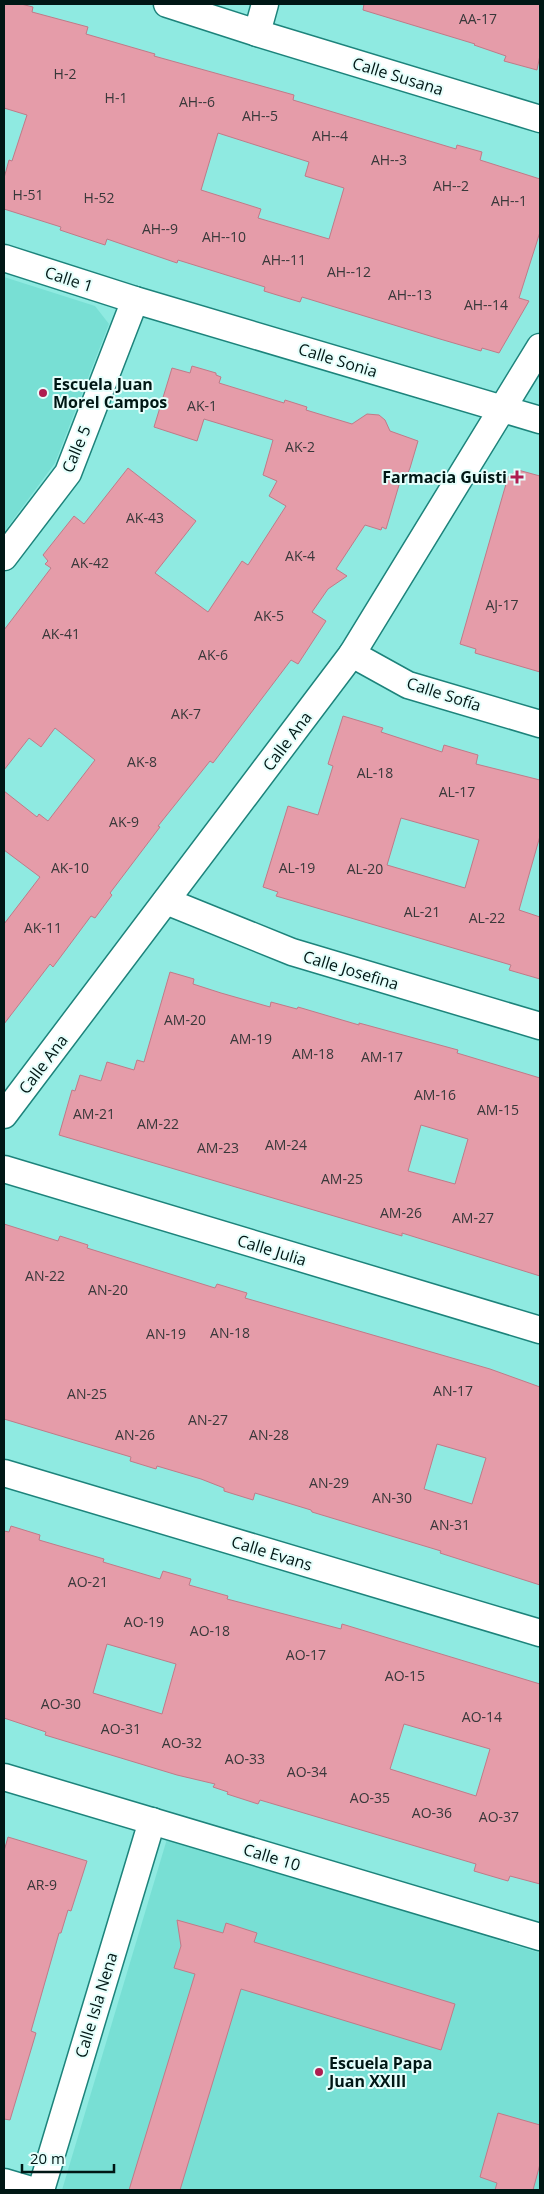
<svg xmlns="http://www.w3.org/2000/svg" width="544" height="2194" font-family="'Open Sans',sans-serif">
<rect width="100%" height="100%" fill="#8feae1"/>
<g fill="#78dfd4">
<path d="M 4,277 L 95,306 L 109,324 L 55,463 L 4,532 Z"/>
<path d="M 167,1839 L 540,1953 L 540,2190 L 62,2190 Z"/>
</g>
<g fill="#e59ca9" stroke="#c07a88" fill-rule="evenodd">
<path d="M 4,4 L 21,4 L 33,7 L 32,12 L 88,27 L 86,34 L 155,54 L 154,56 L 294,95 L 293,100 L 456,149 L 457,145 L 482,152 L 480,160 L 540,179 L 540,232 L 519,298 L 529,301 L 499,353 L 482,348 L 481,351 L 440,339 L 302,297 L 300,302 L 264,291 L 265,287 L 178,260 L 177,263 L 107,239 L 105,245 L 60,230 L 61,227 L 4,209 L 4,178 L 9,160 L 12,161 L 27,115 L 4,108 ZM 218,133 L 309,162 L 305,176 L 344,188 L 329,239 L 258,218 L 261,209 L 201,190 Z"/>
<path d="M 364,4 L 540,4 L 540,55 L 537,70 L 504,61 L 506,56 L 474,45 L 475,44 L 363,10 Z"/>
<path d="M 192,366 L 216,373 L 216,375 L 221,377 L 219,383 L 284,403 L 285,400 L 307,407 L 306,410 L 352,424 L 367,414 L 379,415 L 385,420 L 390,431 L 418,441 L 410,468 L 405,480 L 399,485 L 386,529 L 382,527 L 381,530 L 365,525 L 336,569 L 347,576 L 328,589 L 312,612 L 326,621 L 298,664 L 291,660 L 213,763 L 210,761 L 158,826 L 160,827 L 110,893 L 112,895 L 95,918 L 91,916 L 53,967 L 50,964 L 4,1024 L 4,924 L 40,877 L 4,850 L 4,791 L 37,817 L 39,814 L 48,821 L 95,760 L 55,728 L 41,747 L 29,738 L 4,770 L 4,630 L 51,568 L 45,564 L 48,561 L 43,555 L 74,516 L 84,524 L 128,468 L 196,521 L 155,573 L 208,612 L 242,561 L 248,565 L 286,506 L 269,496 L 277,481 L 263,475 L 273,440 L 204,419 L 197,441 L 154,427 L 172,368 L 190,373 Z"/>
<path d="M 518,470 L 540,476 L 540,672 L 475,653 L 476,649 L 460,644 L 508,477 Z"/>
<path d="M 343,716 L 383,728 L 381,732 L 442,752 L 444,745 L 478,755 L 476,764 L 540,780 L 540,836 L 519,910 L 540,917 L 540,979 L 509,970 L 511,965 L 276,896 L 278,892 L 263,887 L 288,806 L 318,815 L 333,766 L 328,764 ZM 401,818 L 479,840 L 465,888 L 387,865 Z"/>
<path d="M 170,972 L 194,979 L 193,984 L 221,993 L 270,1007 L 271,1002 L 297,1009 L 298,1007 L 359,1025 L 359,1023 L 458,1050 L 457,1053 L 540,1078 L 540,1276 L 402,1233 L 402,1236 L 59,1135 L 72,1090 L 75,1091 L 80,1075 L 101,1081 L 107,1062 L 134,1070 L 137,1060 L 144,1062 ZM 421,1125 L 468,1139 L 455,1184 L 408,1171 Z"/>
<path d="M 4,1224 L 58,1241 L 60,1236 L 88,1245 L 87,1248 L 215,1288 L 217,1284 L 247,1293 L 245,1298 L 490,1369 L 540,1387 L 540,1585 L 440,1553 L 441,1551 L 312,1512 L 311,1510 L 255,1493 L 253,1500 L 224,1491 L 224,1488 L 201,1479 L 157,1466 L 156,1469 L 130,1461 L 131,1457 L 4,1419 ZM 437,1444 L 486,1458 L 472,1504 L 424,1489 Z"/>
<path d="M 11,1526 L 40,1535 L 39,1540 L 104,1559 L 103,1562 L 160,1579 L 163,1571 L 191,1579 L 189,1585 L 228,1596 L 227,1599 L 341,1629 L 342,1624 L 540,1684 L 540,1884 L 510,1876 L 508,1881 L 474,1871 L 476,1864 L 260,1800 L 258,1804 L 227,1794 L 228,1792 L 213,1787 L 215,1784 L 177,1775 L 45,1735 L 46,1732 L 4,1718 L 4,1531 L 9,1532 ZM 107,1644 L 176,1664 L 162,1714 L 93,1693 ZM 404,1724 L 490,1749 L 476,1796 L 390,1769 Z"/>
<path d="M 8,1837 L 87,1861 L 71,1911 L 68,1910 L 61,1933 L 59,1933 L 31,2031 L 36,2033 L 10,2120 L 4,2119 L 4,1851 Z"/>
<path d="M 177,1920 L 223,1933 L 226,1923 L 257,1933 L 254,1942 L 455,2004 L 441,2050 L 241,1989 L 180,2190 L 129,2190 L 195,1974 L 174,1968 L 181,1946 Z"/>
<path d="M 498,2113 L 540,2125 L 540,2164 L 533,2190 L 495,2190 L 497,2183 L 480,2177 Z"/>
</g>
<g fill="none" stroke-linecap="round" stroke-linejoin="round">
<g stroke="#1d837b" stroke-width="29">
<g id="street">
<path d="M 167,4 L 257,33 L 540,119"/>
<path d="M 257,33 L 265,4"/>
<path d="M 4,258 L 135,300 L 540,420"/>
<path d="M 4,557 L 68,473 L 135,300"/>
<path d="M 352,654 L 408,685 L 540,724"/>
<path d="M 166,901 L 292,952 L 540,1026"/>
<path d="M 4,1115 L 352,654 L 540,347"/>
<path d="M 4,1169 L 540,1330"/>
<path d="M 4,1473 L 540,1633"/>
<path d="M 4,1777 L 540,1937"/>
<path d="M 4,2182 L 31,2190"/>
<path d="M 41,2190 L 152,1821"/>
</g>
</g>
<use href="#street" stroke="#fff" stroke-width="26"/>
</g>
<g fill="#af1d50" stroke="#e5fefb" stroke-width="2">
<circle cx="43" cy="393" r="5"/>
<path d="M514.5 469.5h5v5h5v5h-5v5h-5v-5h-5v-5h5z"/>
<circle cx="319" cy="2072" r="5"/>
</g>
<g text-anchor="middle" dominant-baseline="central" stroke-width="4" stroke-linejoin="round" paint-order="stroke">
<g font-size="14" fill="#39383a">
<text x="478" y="18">AA-17</text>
<text x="65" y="73">H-2</text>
<text x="116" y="97">H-1</text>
<text x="197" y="101">AH--6</text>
<text x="260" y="115">AH--5</text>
<text x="330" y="135">AH--4</text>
<text x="389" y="159">AH--3</text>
<text x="451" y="185">AH--2</text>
<text x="28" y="194">H-51</text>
<text x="99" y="197">H-52</text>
<text x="509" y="200">AH--1</text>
<text x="160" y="228">AH--9</text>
<text x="224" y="236">AH--10</text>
<text x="284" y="259">AH--11</text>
<text x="349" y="271">AH--12</text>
<text x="410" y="294">AH--13</text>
<text x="486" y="304">AH--14</text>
<text x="202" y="405">AK-1</text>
<text x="300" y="446">AK-2</text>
<text x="145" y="517">AK-43</text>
<text x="300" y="555">AK-4</text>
<text x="90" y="562">AK-42</text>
<text x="502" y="604">AJ-17</text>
<text x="269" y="615">AK-5</text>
<text x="61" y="633">AK-41</text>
<text x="213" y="654">AK-6</text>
<text x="186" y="713">AK-7</text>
<text x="142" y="761">AK-8</text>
<text x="375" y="772">AL-18</text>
<text x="457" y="791">AL-17</text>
<text x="124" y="821">AK-9</text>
<text x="70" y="867">AK-10</text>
<text x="297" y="867">AL-19</text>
<text x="365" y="868">AL-20</text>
<text x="422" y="911">AL-21</text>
<text x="487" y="917">AL-22</text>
<text x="43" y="927">AK-11</text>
<text x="185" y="1019">AM-20</text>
<text x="251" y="1038">AM-19</text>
<text x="313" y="1053">AM-18</text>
<text x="382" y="1056">AM-17</text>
<text x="435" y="1094">AM-16</text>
<text x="498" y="1109">AM-15</text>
<text x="94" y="1113">AM-21</text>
<text x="158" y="1123">AM-22</text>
<text x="286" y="1144">AM-24</text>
<text x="218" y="1147">AM-23</text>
<text x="342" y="1178">AM-25</text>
<text x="401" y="1212">AM-26</text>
<text x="473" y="1217">AM-27</text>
<text x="45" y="1275">AN-22</text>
<text x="108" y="1289">AN-20</text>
<text x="230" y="1332">AN-18</text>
<text x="166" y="1333">AN-19</text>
<text x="453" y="1390">AN-17</text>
<text x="87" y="1393">AN-25</text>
<text x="208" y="1419">AN-27</text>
<text x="135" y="1434">AN-26</text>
<text x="269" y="1434">AN-28</text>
<text x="329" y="1482">AN-29</text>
<text x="392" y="1497">AN-30</text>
<text x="450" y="1524">AN-31</text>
<text x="88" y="1581">AO-21</text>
<text x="144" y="1621">AO-19</text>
<text x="210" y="1630">AO-18</text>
<text x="306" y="1654">AO-17</text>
<text x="405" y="1675">AO-15</text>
<text x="61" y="1703">AO-30</text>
<text x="482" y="1716">AO-14</text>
<text x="121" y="1728">AO-31</text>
<text x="182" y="1742">AO-32</text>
<text x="245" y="1758">AO-33</text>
<text x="307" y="1771">AO-34</text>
<text x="370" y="1797">AO-35</text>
<text x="432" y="1812">AO-36</text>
<text x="499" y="1816">AO-37</text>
<text x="42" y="1884">AR-9</text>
</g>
<g font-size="16" fill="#001715" stroke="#e5fefb">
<text transform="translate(398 76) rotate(17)">Calle Susana</text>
<text transform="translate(69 279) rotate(18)">Calle 1</text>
<text transform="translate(338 360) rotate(17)">Calle Sonia</text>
<text transform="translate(76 449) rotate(-67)">Calle 5</text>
<text transform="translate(444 694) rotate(18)">Calle Sofía</text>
<text transform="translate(287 741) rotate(-53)">Calle Ana</text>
<text transform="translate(351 970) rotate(17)">Calle Josefina</text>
<text transform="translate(43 1064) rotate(-53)">Calle Ana</text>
<text transform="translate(272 1250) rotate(17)">Calle Julia</text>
<text transform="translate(272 1553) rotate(17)">Calle Evans</text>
<text transform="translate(272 1857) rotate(17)">Calle 10</text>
<text transform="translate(96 2005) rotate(-73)">Calle Isla Nena</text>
</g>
<g font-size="16" font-weight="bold" fill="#001715" stroke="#e5fefb" text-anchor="start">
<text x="53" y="384">Escuela Juan<tspan x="53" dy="18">Morel Campos</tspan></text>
<text x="507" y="477" text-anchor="end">Farmacia Guisti</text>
<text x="329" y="2063">Escuela Papa<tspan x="329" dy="18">Juan XXIII</tspan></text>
</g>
</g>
<rect width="544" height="2194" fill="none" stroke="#001715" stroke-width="10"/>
<path d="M22 2164v8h92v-8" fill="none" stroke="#001715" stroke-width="2.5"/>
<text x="30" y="2164" font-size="15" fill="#001715" stroke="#e5fefb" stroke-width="4" paint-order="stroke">20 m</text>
</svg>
